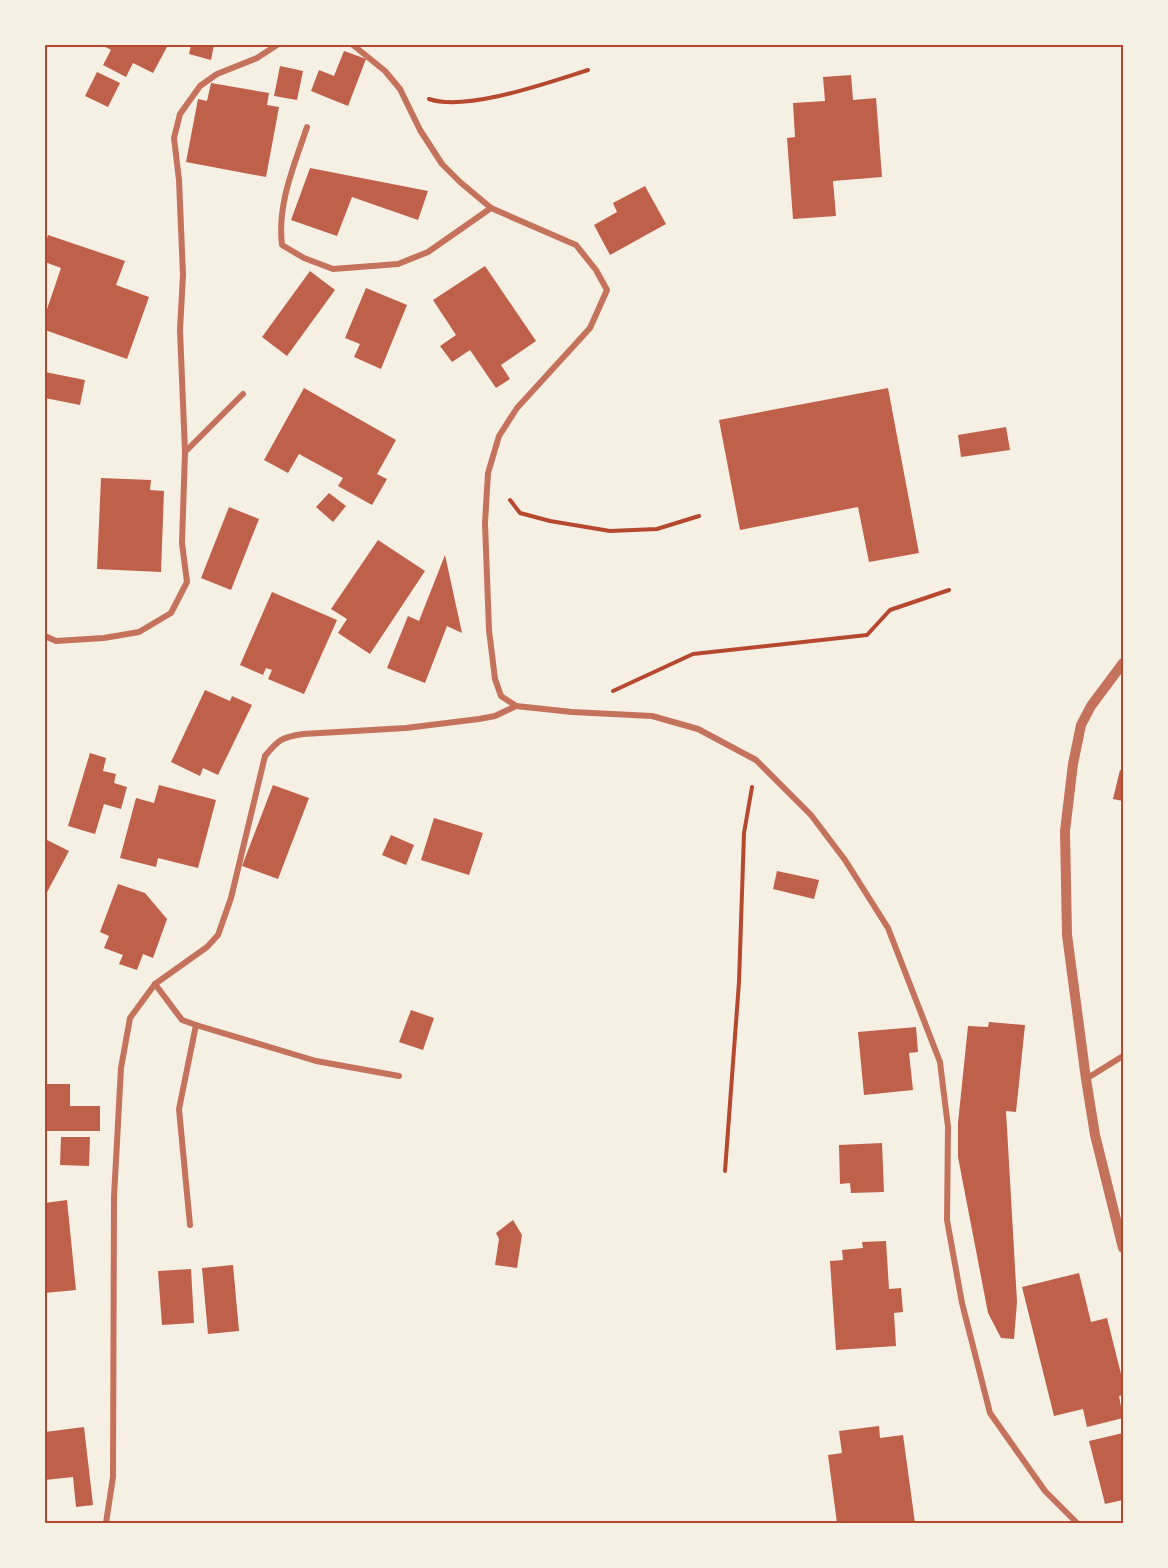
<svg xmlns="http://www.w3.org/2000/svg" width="1168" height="1568" font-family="'Titillium Web',sans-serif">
<rect width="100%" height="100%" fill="#f6efe4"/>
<g fill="#bf614a">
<path d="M 102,45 L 168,45 L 153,73 L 133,63 L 126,77 L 103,65 L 111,50 Z"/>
<path d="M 191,45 L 214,45 L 211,60 L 189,54 Z"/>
<path d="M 344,51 L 366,59 L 348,106 L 311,91 L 319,70 L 334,76 Z"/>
<path d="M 280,66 L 303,71 L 297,100 L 274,96 Z"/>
<path d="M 97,72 L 120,83 L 108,107 L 85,96 Z"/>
<path d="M 851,75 L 853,100 L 876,98 L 882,177 L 833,181 L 836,216 L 793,219 L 787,138 L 795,137 L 793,103 L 825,101 L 823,77 Z"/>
<path d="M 211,83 L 269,93 L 267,105 L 279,107 L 266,177 L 186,162 L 198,99 L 207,101 Z"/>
<path d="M 310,168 L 428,191 L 418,220 L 352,197 L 337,236 L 291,220 Z"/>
<path d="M 645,186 L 666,224 L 610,255 L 594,225 L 617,212 L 613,203 Z"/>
<path d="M 48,235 L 125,261 L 116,285 L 149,297 L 127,359 L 45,330 L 45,315 L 61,268 L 45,262 L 45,244 Z"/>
<path d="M 485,266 L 536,341 L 501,365 L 510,379 L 496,388 L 470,350 L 452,362 L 440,346 L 456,335 L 433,300 Z"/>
<path d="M 310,271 L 335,290 L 287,356 L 262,337 Z"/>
<path d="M 366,288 L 407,305 L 381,369 L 354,357 L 360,344 L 345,338 Z"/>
<path d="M 45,372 L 85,380 L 80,405 L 45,398 Z"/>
<path d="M 304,388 L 396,440 L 377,474 L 387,479 L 372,505 L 338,486 L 343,478 L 299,454 L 288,473 L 264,460 Z"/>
<path d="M 888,388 L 919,553 L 869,562 L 858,507 L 740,530 L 719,420 Z"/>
<path d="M 1006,427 L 1010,450 L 961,457 L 958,435 Z"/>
<path d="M 101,478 L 151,480 L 150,490 L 164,491 L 161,572 L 97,569 Z"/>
<path d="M 329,493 L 346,506 L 333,522 L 316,507 Z"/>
<path d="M 229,507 L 259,519 L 231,590 L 201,578 Z"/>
<path d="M 378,540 L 425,571 L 370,654 L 338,633 L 347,619 L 331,609 Z"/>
<path d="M 445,555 L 462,633 L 447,626 L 425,683 L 387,668 L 408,616 L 419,621 Z"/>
<path d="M 272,592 L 337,620 L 304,694 L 268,679 L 272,670 L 266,668 L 263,675 L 240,665 Z"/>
<path d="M 205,690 L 230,701 L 232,696 L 252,705 L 218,775 L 203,768 L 200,776 L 171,762 Z"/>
<path d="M 90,753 L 106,758 L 103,771 L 116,774 L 114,783 L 127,787 L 121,809 L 104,804 L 95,834 L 68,826 Z"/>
<path d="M 1120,770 L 1123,771 L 1123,801 L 1113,799 Z"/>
<path d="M 159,785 L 216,800 L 198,868 L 158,858 L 156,867 L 120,858 L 136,798 L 154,803 Z"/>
<path d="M 273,785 L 309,798 L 278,879 L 242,866 Z"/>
<path d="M 434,818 L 483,833 L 469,875 L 421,860 Z"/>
<path d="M 391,835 L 414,845 L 406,865 L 382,855 Z"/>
<path d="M 45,839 L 69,851 L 45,896 Z"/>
<path d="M 777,871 L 819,880 L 814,899 L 773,889 Z"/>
<path d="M 118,884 L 145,893 L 167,919 L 153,958 L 143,954 L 137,970 L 119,964 L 123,955 L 104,948 L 109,936 L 100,932 Z"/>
<path d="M 411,1010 L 434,1018 L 423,1050 L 399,1042 Z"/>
<path d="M 989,1022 L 1025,1025 L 1016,1112 L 1006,1111 L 1017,1302 L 1014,1339 L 1001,1338 L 988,1313 L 958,1157 L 958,1123 L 968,1026 L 988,1027 Z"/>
<path d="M 916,1027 L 918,1052 L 909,1053 L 913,1090 L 864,1095 L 858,1032 Z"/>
<path d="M 45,1084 L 70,1084 L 70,1106 L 100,1106 L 100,1131 L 45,1131 Z"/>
<path d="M 61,1137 L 90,1137 L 89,1166 L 60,1165 Z"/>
<path d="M 882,1143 L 884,1192 L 851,1193 L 850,1183 L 840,1184 L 839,1145 Z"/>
<path d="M 67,1200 L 76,1290 L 45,1293 L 45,1203 Z"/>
<path d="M 513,1220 L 522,1235 L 517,1268 L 495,1265 L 499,1239 L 496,1233 Z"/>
<path d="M 886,1241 L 889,1289 L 901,1288 L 903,1312 L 894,1313 L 896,1346 L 836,1350 L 830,1261 L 843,1260 L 842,1250 L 863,1248 L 862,1242 Z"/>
<path d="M 233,1265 L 239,1331 L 208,1334 L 202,1268 Z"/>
<path d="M 191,1269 L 194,1323 L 162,1325 L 158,1271 Z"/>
<path d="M 1079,1273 L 1091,1322 L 1107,1318 L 1123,1382 L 1123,1395 L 1119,1396 L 1123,1418 L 1087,1427 L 1083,1409 L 1054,1416 L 1022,1287 Z"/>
<path d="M 879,1426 L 880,1438 L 903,1435 L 915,1523 L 861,1523 L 861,1521 L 837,1523 L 828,1455 L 842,1453 L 839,1431 Z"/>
<path d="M 84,1427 L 93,1505 L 76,1507 L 73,1477 L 45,1480 L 45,1432 Z"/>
<path d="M 1123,1433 L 1123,1500 L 1105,1504 L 1089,1441 Z"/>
</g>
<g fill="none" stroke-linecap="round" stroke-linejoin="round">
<g stroke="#b5482f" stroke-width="4">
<path d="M 429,99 C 466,112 550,82 588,70"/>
<path d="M 510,500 L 520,513 L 550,521 L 610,531 L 657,529 L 699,516"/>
<path d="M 613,691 L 693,654 L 867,635 L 890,610 L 949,590"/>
<path d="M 725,1171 L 739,982 L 744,833 L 752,787"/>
</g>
<g stroke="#c5725c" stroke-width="6">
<path d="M 353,45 L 385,71 L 400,89 L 420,130 L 442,164 L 460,182 L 491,208 L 576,245 L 596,270 L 607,290 L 590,328 L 517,408 L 499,436 L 488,473 L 485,523 L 489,630 L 495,679 L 501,696 L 516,706 L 572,712 L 652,716 L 698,729 L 756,760 L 811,815 L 845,860 L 888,928 L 940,1062 L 948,1127 L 947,1220 L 962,1303 L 990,1413 L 1045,1491 L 1077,1523"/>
<path d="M 307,127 C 294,166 277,204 282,245 L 304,258 L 333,269 L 398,264 L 428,252 L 491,208"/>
<path d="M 185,452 L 243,394"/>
<path d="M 45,636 L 56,641 L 104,638 L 139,632 L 171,613 L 187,582 L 182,543 L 185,452 L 180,330 L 183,275 L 179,180 L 174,138 L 180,114 L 200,86 L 217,74 L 257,58 L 277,45"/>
<path d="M 155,984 L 182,1020 L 196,1025 L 179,1109 L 190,1225"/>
<path d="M 196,1025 L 316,1061 L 399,1076"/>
<path d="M 1086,1079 L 1123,1056"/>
<path d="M 106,1523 L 113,1477 L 114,1197 L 121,1068 L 130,1018 L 155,984 L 207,947 L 218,935 L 231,898 L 265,756 C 278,740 282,737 303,734 L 406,728 L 479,719 L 495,716 L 516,706"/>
</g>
<path stroke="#c5725c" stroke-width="10" d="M 1123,663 L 1091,706 L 1081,725 L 1073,764 L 1065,831 L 1067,935 L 1086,1079 L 1095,1135 L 1123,1248"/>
</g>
<rect width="1168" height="1568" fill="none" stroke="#f6efe4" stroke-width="93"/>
<rect x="46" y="46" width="1076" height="1476" fill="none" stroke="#b5482f" stroke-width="2"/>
</svg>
